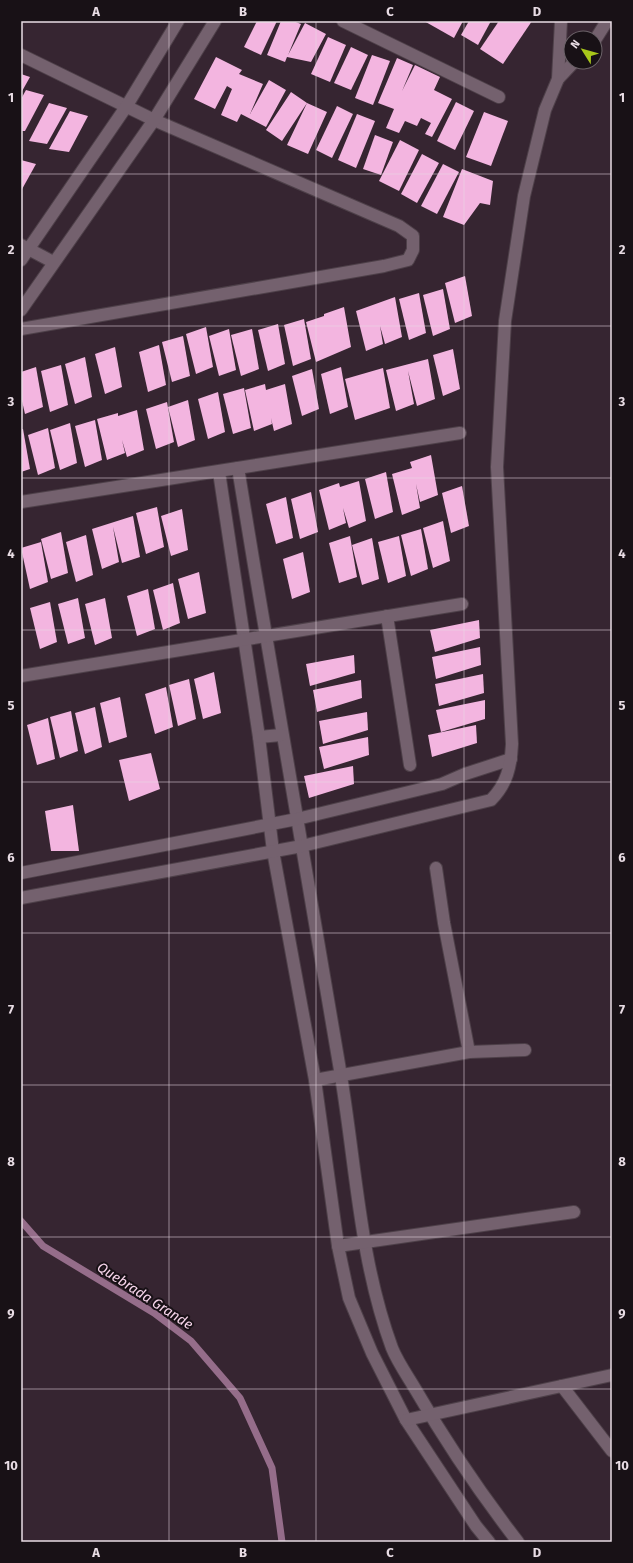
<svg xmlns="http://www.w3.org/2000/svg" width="633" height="1563" font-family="'Fira Sans',sans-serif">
<rect width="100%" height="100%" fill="#362531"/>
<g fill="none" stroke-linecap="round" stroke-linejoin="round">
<path stroke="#956d8a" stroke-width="7" d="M 21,1221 L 43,1246 L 154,1313 L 191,1341 L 240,1398 L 272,1468 L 282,1542"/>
</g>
<g fill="#f3b5e0">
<path d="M 257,21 L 277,21 L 261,55 L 244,47 Z"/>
<path d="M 281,21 L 293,21 L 301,24 L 288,55 L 305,23 L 326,34 L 311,62 L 287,57 L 285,62 L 267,55 Z"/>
<path d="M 424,21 L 463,21 L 454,38 Z"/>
<path d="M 469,21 L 491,21 L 478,45 L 461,35 Z"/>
<path d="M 499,21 L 532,21 L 503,64 L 480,49 Z"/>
<path d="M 328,37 L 346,45 L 330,82 L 311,74 Z"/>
<path d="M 351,47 L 368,55 L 351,90 L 334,83 Z"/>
<path d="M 372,55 L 390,61 L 373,105 L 355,98 Z"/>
<path d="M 216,57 L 242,70 L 239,74 L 263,84 L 250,114 L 269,80 L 286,90 L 266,127 L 241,114 L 237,122 L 221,115 L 232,89 L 227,86 L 215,109 L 194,99 Z"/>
<path d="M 397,58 L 413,65 L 402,91 L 415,65 L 440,77 L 434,90 L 452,99 L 432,137 L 425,134 L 431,123 L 421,118 L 417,126 L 405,121 L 399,133 L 386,128 L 394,109 L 378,103 Z"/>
<path d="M 21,74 L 30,77 L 21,93 Z"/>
<path d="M 26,90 L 44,95 L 25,131 L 21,131 L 21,99 Z"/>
<path d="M 291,92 L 307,103 L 327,112 L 308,154 L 287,145 L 307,103 L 282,141 L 266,130 Z"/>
<path d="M 456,102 L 474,111 L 455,150 L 437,141 Z"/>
<path d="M 49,103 L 67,108 L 47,144 L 29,141 Z"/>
<path d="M 337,106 L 353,114 L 332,158 L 316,150 Z"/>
<path d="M 70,111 L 88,116 L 69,152 L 49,149 Z"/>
<path d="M 484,112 L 508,121 L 491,166 L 466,157 Z"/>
<path d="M 357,114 L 375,121 L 356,168 L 338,160 Z"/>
<path d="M 375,135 L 393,142 L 381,175 L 363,169 Z"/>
<path d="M 400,140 L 419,150 L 399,191 L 379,181 Z"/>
<path d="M 422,154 L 439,163 L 417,203 L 401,194 Z"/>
<path d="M 21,160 L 36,164 L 21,191 Z"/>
<path d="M 443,164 L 459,172 L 437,214 L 421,206 Z"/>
<path d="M 462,169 L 493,181 L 490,205 L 480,203 L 464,225 L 443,217 Z"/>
<path d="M 465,276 L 472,316 L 455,323 L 445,283 Z"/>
<path d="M 443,289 L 450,329 L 433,336 L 423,295 Z"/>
<path d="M 419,293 L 426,333 L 409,340 L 399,299 Z"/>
<path d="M 395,297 L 402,337 L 385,344 L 380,326 L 383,344 L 366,351 L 356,311 Z"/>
<path d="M 344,307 L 351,347 L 316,362 L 306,322 L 324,316 L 324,314 Z"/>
<path d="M 304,319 L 311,359 L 293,366 L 284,325 Z"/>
<path d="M 278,324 L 285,364 L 268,371 L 258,330 Z"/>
<path d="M 206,327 L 213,367 L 196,374 L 186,334 Z"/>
<path d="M 229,329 L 236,370 L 219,376 L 209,336 Z"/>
<path d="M 252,329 L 259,369 L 241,376 L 231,335 Z"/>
<path d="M 183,336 L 190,376 L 172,382 L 162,342 Z"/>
<path d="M 159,345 L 166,385 L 148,392 L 139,352 Z"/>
<path d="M 115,347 L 122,387 L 105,394 L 95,354 Z"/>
<path d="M 453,349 L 460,389 L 443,396 L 433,355 Z"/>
<path d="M 85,357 L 92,397 L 75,404 L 65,364 Z"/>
<path d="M 428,359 L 435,399 L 417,406 L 408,371 L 414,404 L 396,411 L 386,370 Z"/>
<path d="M 61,365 L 68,405 L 50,412 L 41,371 Z"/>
<path d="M 36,367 L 43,407 L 25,414 L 21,397 L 21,372 Z"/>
<path d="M 341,367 L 348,407 L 330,414 L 321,374 Z"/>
<path d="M 383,368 L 390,408 L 355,420 L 345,379 Z"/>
<path d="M 312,369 L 319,409 L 302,416 L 292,376 Z"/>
<path d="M 265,384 L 266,390 L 285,384 L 292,424 L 274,431 L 271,418 L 272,424 L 254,431 L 245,390 Z"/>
<path d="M 244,388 L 251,428 L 233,434 L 223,394 Z"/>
<path d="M 218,392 L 225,432 L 208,439 L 198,399 Z"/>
<path d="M 188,400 L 195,440 L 178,447 L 168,407 Z"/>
<path d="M 167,402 L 174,442 L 156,449 L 146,409 Z"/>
<path d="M 137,410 L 144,450 L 127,457 L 122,440 L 125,453 L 107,460 L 97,419 L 118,413 L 118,416 Z"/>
<path d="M 95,420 L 102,460 L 85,467 L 75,426 Z"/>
<path d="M 70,423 L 77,463 L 60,470 L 50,430 Z"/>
<path d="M 48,428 L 55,468 L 38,475 L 28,435 Z"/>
<path d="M 21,429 L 23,429 L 30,469 L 21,472 Z"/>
<path d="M 431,455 L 438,495 L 420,502 L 416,484 L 420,508 L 402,515 L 392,474 L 412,468 L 410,462 Z"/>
<path d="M 386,472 L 393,512 L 375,519 L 365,479 Z"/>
<path d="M 359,481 L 366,521 L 349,528 L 343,508 L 346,523 L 329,530 L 319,490 L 339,483 L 340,487 Z"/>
<path d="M 462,486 L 469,526 L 451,533 L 442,493 Z"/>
<path d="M 311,492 L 318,532 L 300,539 L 291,499 Z"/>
<path d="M 286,497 L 293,538 L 276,544 L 266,504 Z"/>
<path d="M 157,507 L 164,547 L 146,554 L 136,513 Z"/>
<path d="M 182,509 L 188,550 L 171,556 L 161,516 Z"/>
<path d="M 133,516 L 140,557 L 122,563 L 113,527 L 119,562 L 102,569 L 92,529 Z"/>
<path d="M 443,521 L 450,561 L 433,568 L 423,528 Z"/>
<path d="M 421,529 L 428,569 L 411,576 L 401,535 Z"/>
<path d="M 61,532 L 68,573 L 51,579 L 41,539 Z"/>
<path d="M 86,535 L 93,575 L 76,582 L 66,542 Z"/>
<path d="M 350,536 L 357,577 L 339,583 L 329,543 Z"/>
<path d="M 399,536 L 406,576 L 388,583 L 378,542 Z"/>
<path d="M 372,538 L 379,579 L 362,585 L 352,545 Z"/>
<path d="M 41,542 L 48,582 L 30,589 L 21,548 Z"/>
<path d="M 303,552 L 310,592 L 292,599 L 283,559 Z"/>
<path d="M 199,572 L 206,613 L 188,619 L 178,579 Z"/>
<path d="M 173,583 L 180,623 L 163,630 L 153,590 Z"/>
<path d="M 148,589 L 155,629 L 137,636 L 127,596 Z"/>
<path d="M 78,598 L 85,638 L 68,644 L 58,604 Z"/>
<path d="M 105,598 L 112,638 L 95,645 L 85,604 Z"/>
<path d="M 50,602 L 57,642 L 40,649 L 30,608 Z"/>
<path d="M 479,620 L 480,638 L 435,652 L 430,630 Z"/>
<path d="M 480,647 L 481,665 L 436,679 L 432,657 Z"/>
<path d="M 354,655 L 355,673 L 310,686 L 306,664 Z"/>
<path d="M 214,672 L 221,713 L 203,719 L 194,679 Z"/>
<path d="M 483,674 L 484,693 L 439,706 L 435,684 Z"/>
<path d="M 189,679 L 196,719 L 178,726 L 169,685 Z"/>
<path d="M 361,680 L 362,698 L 317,712 L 313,690 Z"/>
<path d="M 166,687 L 173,727 L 155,734 L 145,694 Z"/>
<path d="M 120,697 L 127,737 L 109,743 L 100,703 Z"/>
<path d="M 485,700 L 485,719 L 441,732 L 436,710 Z"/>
<path d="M 95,707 L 102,747 L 85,754 L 75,713 Z"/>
<path d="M 71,711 L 78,751 L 60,758 L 50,717 Z"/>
<path d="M 367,712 L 368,730 L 323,744 L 319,721 Z"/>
<path d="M 48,718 L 55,759 L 37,765 L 27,725 Z"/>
<path d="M 476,725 L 477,743 L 432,757 L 428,735 Z"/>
<path d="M 368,737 L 369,755 L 324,769 L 319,747 Z"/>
<path d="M 151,753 L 160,789 L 129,801 L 119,760 Z"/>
<path d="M 353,766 L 354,784 L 309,798 L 304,776 Z"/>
<path d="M 73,805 L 79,851 L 51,851 L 45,811 Z"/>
</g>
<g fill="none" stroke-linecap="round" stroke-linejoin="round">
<g stroke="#4e4049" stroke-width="14">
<g id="minor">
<path d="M 343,21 L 499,97"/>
<path d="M 595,40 L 607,21"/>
<path d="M 21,55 L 154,120 L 399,226 L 413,236 L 413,250 L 408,260 L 384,266 L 21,329"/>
<path d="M 558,79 L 574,62"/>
<path d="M 21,245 L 53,262"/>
<path d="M 21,260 L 126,107 L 178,21"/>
<path d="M 21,310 L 154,120 L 215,21"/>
<path d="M 238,468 C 271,669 305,870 340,1070 C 356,1164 359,1258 392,1348 C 398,1363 409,1378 417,1392 C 447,1444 481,1494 518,1542"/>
<path d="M 219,472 L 259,737 L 273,851 L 315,1080 L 338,1246 L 349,1298 L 372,1353 L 406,1420 L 476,1526 L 489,1542"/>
<path d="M 21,502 L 460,433"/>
<path d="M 387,616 L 410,765"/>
<path d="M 21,676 L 462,604"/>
<path d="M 259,737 L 281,735"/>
<path d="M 436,868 L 444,923 L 469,1052"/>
<path d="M 21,873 L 297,819 L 442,784 L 465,774 L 511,759"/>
<path d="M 21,898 L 302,846 L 491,800 C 507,784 511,766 512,744 L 497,467 L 505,321 L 524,196 L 545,110 L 558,79 L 561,21"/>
<path d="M 315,1080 L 469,1052 L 525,1050"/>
<path d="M 338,1246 L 574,1212"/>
<path d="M 562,1386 L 612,1451"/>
<path d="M 406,1420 L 612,1375"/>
</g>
</g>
<use href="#minor" stroke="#74616e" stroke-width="12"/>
</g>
<path fill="none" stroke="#e9dde5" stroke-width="1" stroke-opacity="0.55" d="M 169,21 L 169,1542M 316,21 L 316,1542M 464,21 L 464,1542M 21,174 L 612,174M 21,326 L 612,326M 21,478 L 612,478M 21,630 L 612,630M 21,782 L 612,782M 21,933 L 612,933M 21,1085 L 612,1085M 21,1237 L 612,1237M 21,1389 L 612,1389"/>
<g text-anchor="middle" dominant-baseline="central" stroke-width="4" stroke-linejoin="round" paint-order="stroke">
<g font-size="14" font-style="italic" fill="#f7d5eb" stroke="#181116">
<text transform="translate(145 1296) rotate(33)">Quebrada Grande</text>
</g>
</g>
<rect width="633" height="1563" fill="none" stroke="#181116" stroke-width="44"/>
<g transform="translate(583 50) rotate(307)"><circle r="19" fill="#181116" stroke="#6c6369"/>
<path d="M0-3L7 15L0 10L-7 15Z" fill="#a9c71b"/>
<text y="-6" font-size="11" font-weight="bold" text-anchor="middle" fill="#e9dde5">N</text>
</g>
<rect x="22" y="22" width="589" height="1519" fill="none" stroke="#e9dde5" stroke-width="1.5"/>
<g font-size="13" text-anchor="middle" font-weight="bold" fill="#e9dde5">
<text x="96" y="16">A</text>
<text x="243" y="16">B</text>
<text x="390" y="16">C</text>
<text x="537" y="16">D</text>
<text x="11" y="102">1</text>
<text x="622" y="102">1</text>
<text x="11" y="254">2</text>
<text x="622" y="254">2</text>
<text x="11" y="406">3</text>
<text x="622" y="406">3</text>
<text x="11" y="558">4</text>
<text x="622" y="558">4</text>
<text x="11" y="710">5</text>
<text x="622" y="710">5</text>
<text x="11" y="862">6</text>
<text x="622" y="862">6</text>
<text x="11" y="1014">7</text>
<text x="622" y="1014">7</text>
<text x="11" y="1166">8</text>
<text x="622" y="1166">8</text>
<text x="11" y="1318">9</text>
<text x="622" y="1318">9</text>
<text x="11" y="1470">10</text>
<text x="622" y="1470">10</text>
<text x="96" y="1557">A</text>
<text x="243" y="1557">B</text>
<text x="390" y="1557">C</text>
<text x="537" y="1557">D</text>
</g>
</svg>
